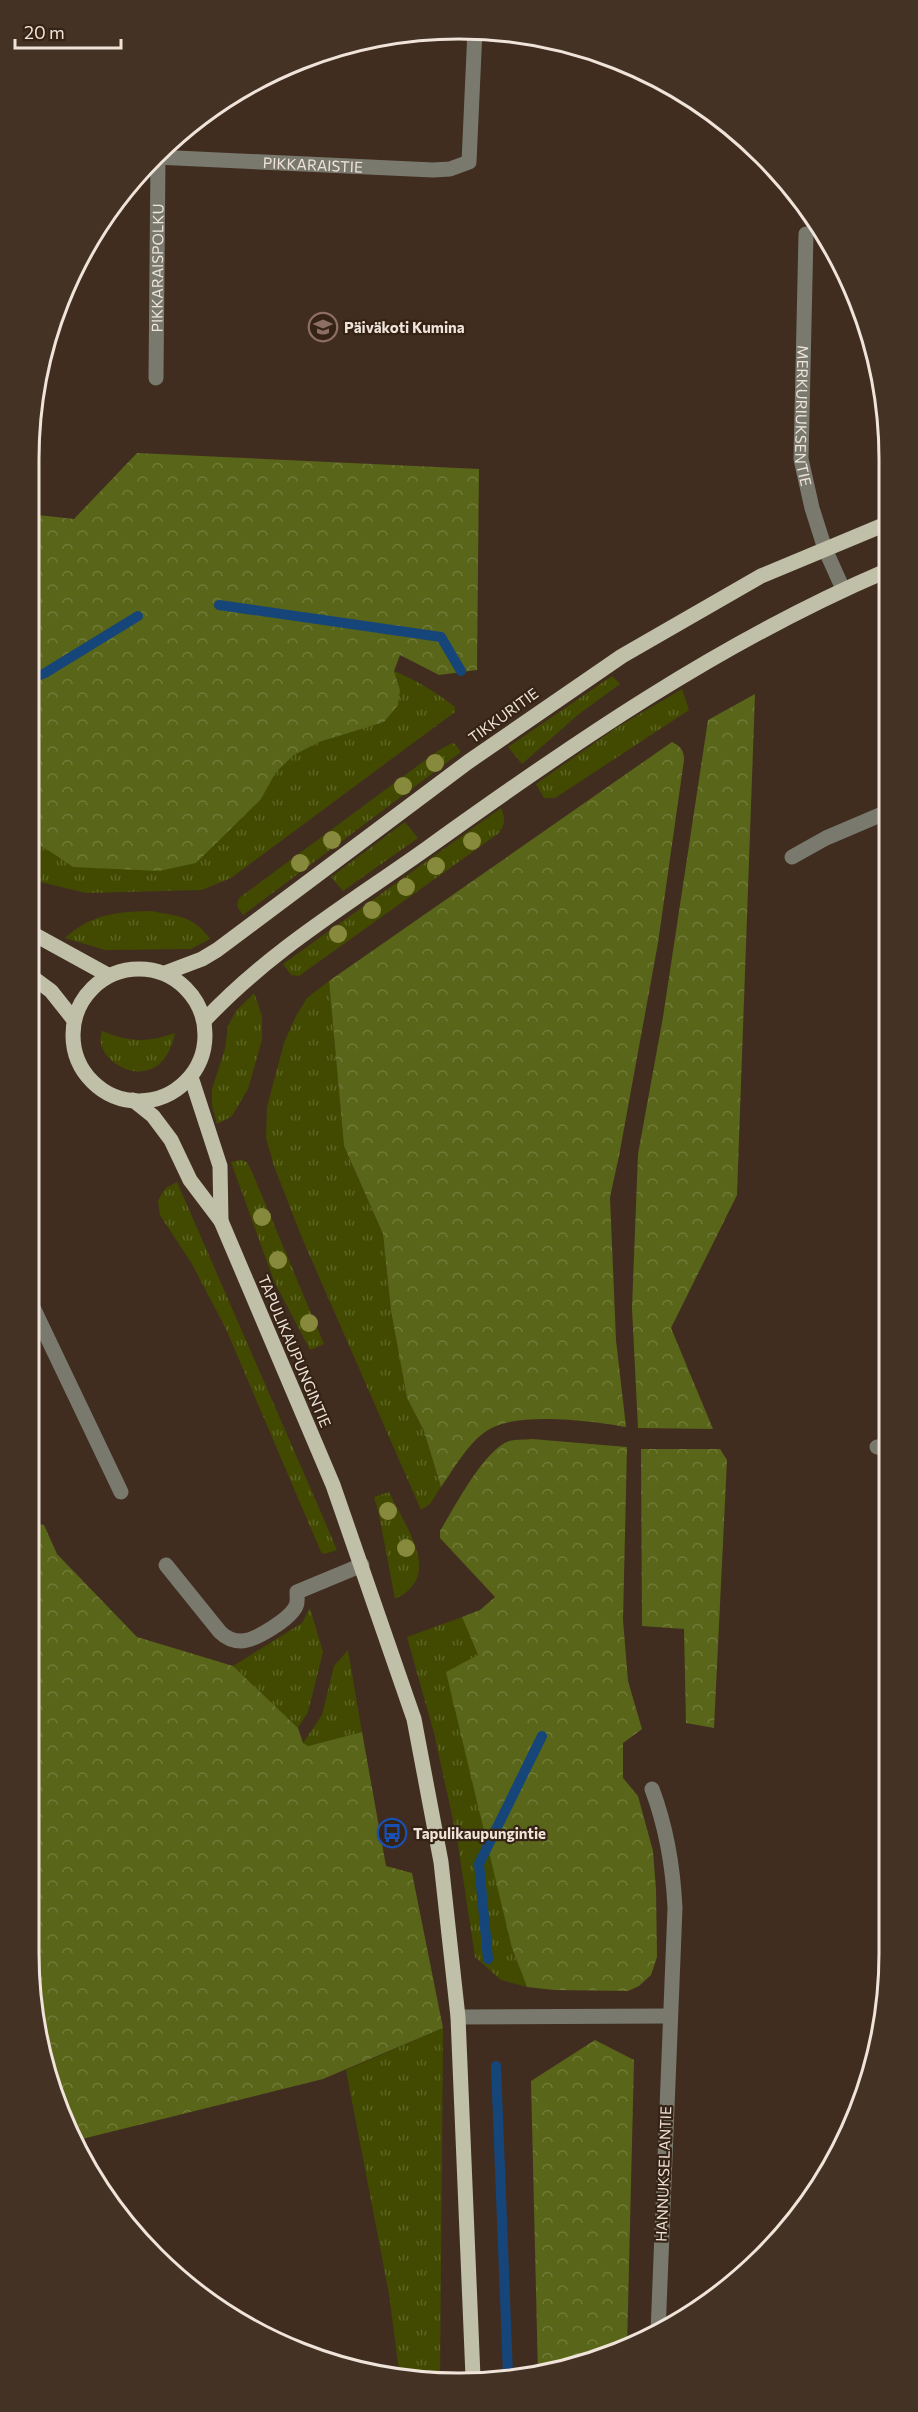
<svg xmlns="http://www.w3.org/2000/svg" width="918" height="2412" font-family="Commissioner,sans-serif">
<defs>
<pattern id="grass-tufts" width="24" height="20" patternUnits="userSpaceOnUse" patternTransform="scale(1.5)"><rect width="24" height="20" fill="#414a00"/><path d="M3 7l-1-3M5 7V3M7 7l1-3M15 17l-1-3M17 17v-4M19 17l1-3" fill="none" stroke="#5d6425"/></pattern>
<pattern id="forest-crowns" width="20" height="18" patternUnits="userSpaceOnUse" patternTransform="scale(1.5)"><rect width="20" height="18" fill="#596518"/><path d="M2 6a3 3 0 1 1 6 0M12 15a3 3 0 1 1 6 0" fill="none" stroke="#717b39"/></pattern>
</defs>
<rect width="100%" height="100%" fill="#402d1f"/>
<g fill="url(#grass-tufts)">
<path d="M 394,671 C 416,680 436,692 455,707 L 455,712 L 231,878 L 202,890 L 86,893 L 40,882 L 29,874 L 29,841 L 48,850 L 261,799 C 266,790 270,778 277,770 C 304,740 347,733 384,722 L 400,690 Z"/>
<path d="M 612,676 L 620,684 L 579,714 L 522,764 L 508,747 Z"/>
<path d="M 682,689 L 689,710 L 555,798 L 544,798 L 536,784 L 616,728 Z"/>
<path d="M 452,743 L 455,744 L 461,752 L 243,915 L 237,906 L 239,898 L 439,750 Z"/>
<path d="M 501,808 C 505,818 506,824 499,833 L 317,963 L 299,976 L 291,975 L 283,964 Z"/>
<path d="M 405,822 L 418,838 L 343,891 L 331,877 Z"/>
<path d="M 150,911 C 177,916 193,915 210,939 L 191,949 L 105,950 L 65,938 C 92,914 115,912 150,911 Z"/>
<path d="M 329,981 L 344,1146 L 383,1234 L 391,1311 L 407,1398 L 424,1431 L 441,1487 L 430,1504 L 421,1510 L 302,1238 L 274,1166 L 266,1138 L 267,1107 L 284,1043 L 295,1018 L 307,998 Z"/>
<path d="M 254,993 L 262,1016 L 262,1040 L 248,1089 L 232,1116 L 217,1124 L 212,1106 L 212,1089 L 225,1049 L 228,1026 L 236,1011 Z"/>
<path d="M 102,1031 C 130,1042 146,1043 175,1033 C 161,1103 89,1062 102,1031 Z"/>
<path d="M 240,1160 L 247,1162 L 252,1172 L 324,1344 L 310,1350 L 274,1281 L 231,1162 Z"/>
<path d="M 177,1182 L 316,1501 L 337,1550 L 324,1554 L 321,1552 L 226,1329 L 192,1264 L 160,1215 L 158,1201 L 161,1195 L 166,1188 Z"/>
<path d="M 389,1492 C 404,1525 445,1576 395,1599 L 379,1514 L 374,1497 Z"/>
<path d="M 310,1608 L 323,1652 L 308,1712 L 298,1728 L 233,1666 L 302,1623 Z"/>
<path d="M 462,1617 L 478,1655 L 512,1948 L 527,1987 L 501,1980 L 475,1957 L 457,1838 L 434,1733 L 407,1637 Z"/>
<path d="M 348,1650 L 362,1732 L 308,1746 L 303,1743 L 322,1715 L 334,1666 Z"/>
<path d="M 443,2028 L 440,2379 L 402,2380 L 400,2379 L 389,2294 L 346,2070 Z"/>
</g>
<g fill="url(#forest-crowns)">
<path d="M 137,453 L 479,469 L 477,670 L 439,675 L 400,655 L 394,671 L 400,690 L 398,705 L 384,722 L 319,742 L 294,755 L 276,772 L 261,799 L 196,863 L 159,871 L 73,867 L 48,850 L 29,841 L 29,514 L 74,519 Z"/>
<path d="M 755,694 L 737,1195 L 671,1328 L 713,1429 L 638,1428 L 632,1308 L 638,1154 L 663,1017 L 708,720 Z"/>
<path d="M 672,742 C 680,746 684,750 684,760 L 658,943 L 619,1156 L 610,1197 L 616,1340 L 626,1427 C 593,1421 517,1411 488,1430 C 468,1443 455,1467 441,1487 L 424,1431 L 407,1398 L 391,1311 L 383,1234 L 344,1146 L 329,981 Z"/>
<path d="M 532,1439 L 627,1447 L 623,1620 L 628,1681 L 642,1729 L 623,1743 L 623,1778 L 638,1796 L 653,1851 L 656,1890 L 657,1957 L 651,1975 L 639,1986 L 628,1991 L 554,1990 L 527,1987 L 512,1948 L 446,1672 L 478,1655 L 462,1617 L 480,1610 L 495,1597 L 440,1538 L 440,1531 C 454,1508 484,1450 509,1441 C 516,1439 525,1440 532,1439 Z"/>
<path d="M 641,1449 L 720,1449 L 727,1460 L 714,1728 L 686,1723 L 684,1629 L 642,1626 Z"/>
<path d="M 28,1522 L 44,1525 L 57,1554 L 137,1637 L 233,1666 L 298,1728 L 303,1743 L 308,1746 L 362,1732 L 386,1866 L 412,1873 L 443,2028 L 323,2079 L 74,2141 L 51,2092 L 29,1953 Z"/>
<path d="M 595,2040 L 634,2060 L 627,2349 L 538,2375 L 531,2081 Z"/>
</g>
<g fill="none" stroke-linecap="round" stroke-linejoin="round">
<g stroke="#164679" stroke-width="10">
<path d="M 219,605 L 441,637 L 461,671"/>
<path d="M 28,680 L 45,673 L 138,616"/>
<path d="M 488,1959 L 479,1864 L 542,1736"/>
<path d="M 496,2066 L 508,2376"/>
</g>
<g stroke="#79796e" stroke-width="15">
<path id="s1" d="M 155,157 L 433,170 L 450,169 L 469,162 L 475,30"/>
<path id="s2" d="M 806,234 L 801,459 L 812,508 L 825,549 L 843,589"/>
<path id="s3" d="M 156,378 L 158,158"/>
<path d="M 792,857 L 826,838 L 887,812"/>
<path d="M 28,1297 L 121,1492"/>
<path d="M 877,1447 L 888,1448"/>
<path d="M 166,1565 L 220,1632 C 226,1638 232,1641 241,1641 C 255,1641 290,1619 296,1606 C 298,1602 297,1596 297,1592 L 362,1565"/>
<path d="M 652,1789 C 667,1829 673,1866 675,1908 L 658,2333"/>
<path d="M 458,2017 L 669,2016"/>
</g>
<g stroke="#c0bfa8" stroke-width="15">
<path d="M 28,931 L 108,975"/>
<circle cx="139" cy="1035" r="66"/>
<path d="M 165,973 L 202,959 L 217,950 L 468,762 L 622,656 L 761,576 L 886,524"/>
<path d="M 28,974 L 51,991 L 74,1020"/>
<path d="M 204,1021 C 268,952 350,903 426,849 C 572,744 720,642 886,571"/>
<path d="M 191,1077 L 220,1166 L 221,1221"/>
<path d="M 133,1100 L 153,1116 L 171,1140 L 190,1180 L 221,1221 L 333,1485 L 414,1719 L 441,1862 L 458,2017 L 473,2377"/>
</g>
</g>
<g fill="#878a3d">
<circle cx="435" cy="763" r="9"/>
<circle cx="403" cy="786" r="9"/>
<circle cx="332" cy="840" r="9"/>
<circle cx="472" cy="841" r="9"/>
<circle cx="300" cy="863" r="9"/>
<circle cx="436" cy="866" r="9"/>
<circle cx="406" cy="887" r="9"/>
<circle cx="372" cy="910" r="9"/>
<circle cx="338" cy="934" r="9"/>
<circle cx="262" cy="1217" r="9"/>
<circle cx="278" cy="1260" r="9"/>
<circle cx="309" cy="1323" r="9"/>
<circle cx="388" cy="1511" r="9"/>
<circle cx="406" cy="1548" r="9"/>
</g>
<defs>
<g id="school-ring" transform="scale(1.5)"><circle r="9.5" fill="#352315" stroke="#8d6e63" stroke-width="1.5"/><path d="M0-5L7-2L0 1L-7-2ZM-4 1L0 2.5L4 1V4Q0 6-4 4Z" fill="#8d6e63"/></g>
<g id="bus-ring" transform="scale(1.5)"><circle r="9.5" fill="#352315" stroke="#1a4fb4" stroke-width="1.5"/><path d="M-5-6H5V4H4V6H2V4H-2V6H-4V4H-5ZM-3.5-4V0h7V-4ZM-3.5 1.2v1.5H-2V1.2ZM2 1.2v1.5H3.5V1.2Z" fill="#1a4fb4"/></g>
</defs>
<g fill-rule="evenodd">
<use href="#school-ring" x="323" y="327"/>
<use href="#bus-ring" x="392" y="1833"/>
</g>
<g text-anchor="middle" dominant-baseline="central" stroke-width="4.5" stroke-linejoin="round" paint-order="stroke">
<g font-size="15" fill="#efe3da" stroke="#352315">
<text stroke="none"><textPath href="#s1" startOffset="158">PIKKARAISTIE</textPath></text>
<text stroke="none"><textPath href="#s3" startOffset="110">PIKKARAISPOLKU</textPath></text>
<text stroke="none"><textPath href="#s2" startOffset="182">MERKURIUKSENTIE</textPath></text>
<text transform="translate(503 715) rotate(-36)">TIKKURITIE</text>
<text transform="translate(295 1351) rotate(67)">TAPULIKAUPUNGINTIE</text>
<text transform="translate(663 2174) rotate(-88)">HANNUKSELANTIE</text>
</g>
<g font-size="15" font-weight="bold" fill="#efe3da" stroke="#352315" text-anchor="start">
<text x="344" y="327">Päiväkoti Kumina</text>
<text x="413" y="1833">Tapulikaupungintie</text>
</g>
</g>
<path d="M0 0H918V2412H0ZM459 39H459A420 420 0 0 1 879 459V1953A420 420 0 0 1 459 2373H459A420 420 0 0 1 39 1953V459A420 420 0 0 1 459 39Z" fill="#443225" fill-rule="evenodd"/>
<path fill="none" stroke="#efe3da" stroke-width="3" d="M459 39H459A420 420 0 0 1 879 459V1953A420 420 0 0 1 459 2373H459A420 420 0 0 1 39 1953V459A420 420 0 0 1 459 39Z"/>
<path d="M15 39v9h106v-9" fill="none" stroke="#efe3da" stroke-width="3"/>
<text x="24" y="39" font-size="18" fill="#efe3da" stroke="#352315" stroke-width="4.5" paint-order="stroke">20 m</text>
</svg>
